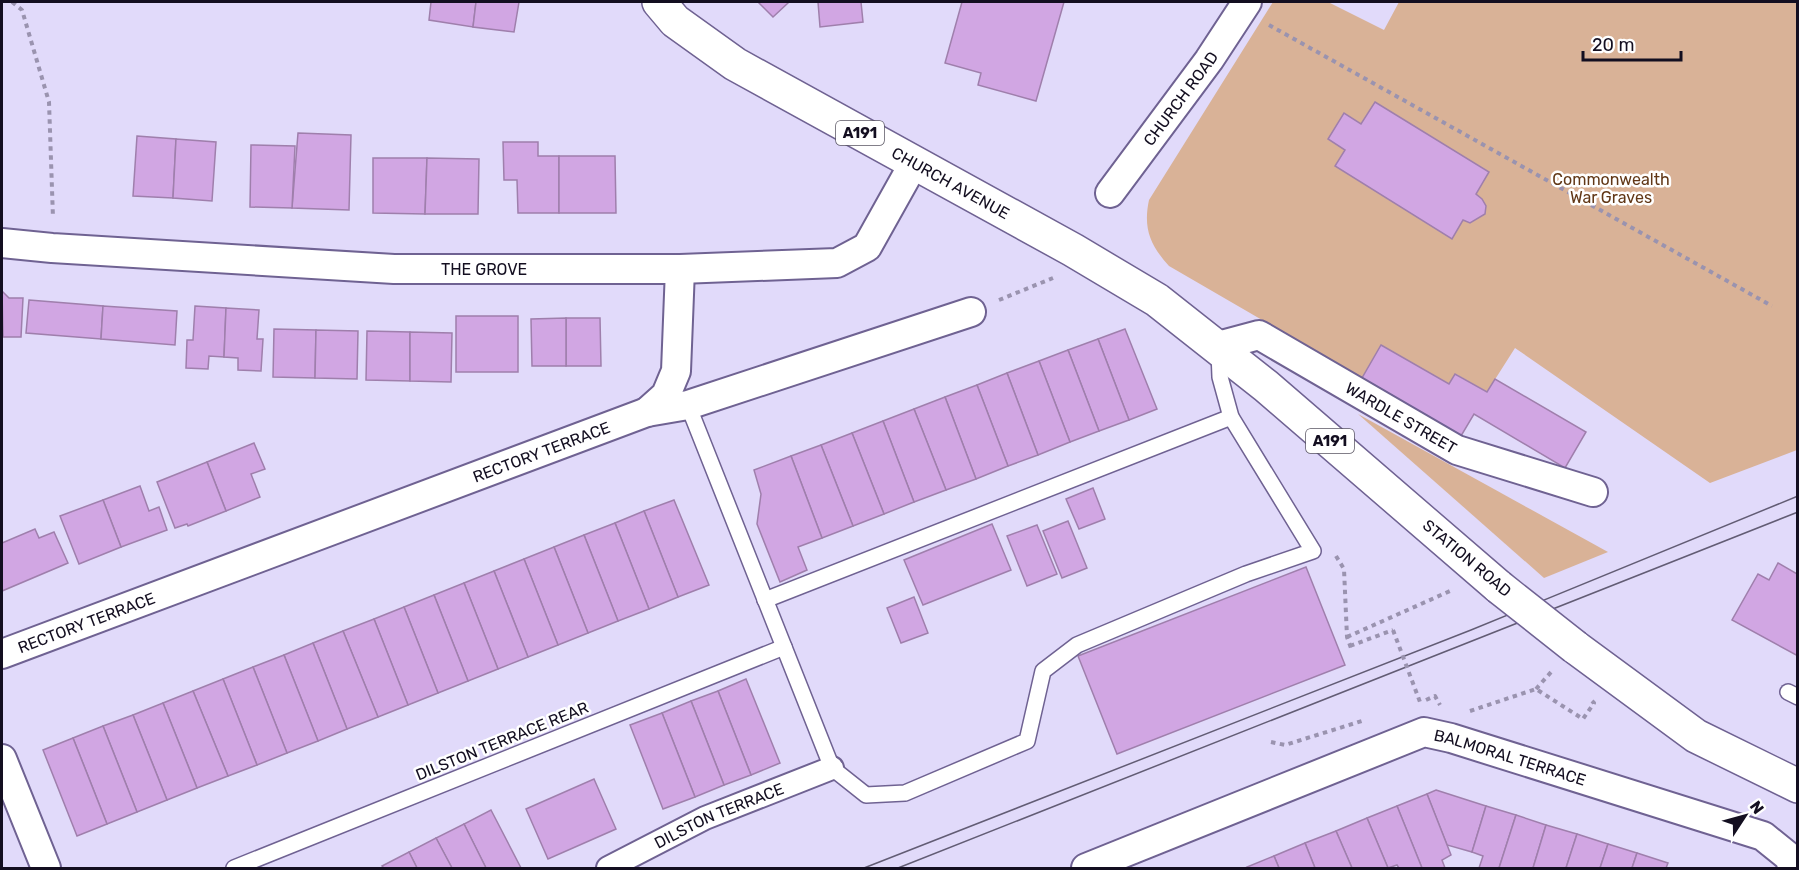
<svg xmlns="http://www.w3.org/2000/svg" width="1799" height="870" font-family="Rubik,sans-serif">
<rect width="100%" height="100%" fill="#e1dafa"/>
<g fill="#d9b297">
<path d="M 1273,2 L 1328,2 L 1384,30 L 1399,2 L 1797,2 L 1797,450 L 1710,483 L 1515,348 L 1487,392 L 1456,374 L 1449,384 L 1362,378 L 1169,266 C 1150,245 1143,228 1149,200 Z"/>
<path d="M 1358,414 L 1608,552 L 1544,578 Z"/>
</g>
<g fill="#d1a6e3" stroke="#9f7fac" stroke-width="1.5">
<path d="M 431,2 L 476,2 L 473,27 L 429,20 Z"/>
<path d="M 476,2 L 519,2 L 514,32 L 473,27 Z"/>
<path d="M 758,2 L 787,2 L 788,3 L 773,17 Z"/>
<path d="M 818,2 L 861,2 L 863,22 L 820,27 Z"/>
<path d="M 962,2 L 1064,2 L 1036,101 L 978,85 L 981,73 L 945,63 Z"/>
<path d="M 1375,102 L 1489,172 L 1476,194 L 1482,199 L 1486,206 L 1485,214 L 1470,223 L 1463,220 L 1452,239 L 1335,166 L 1345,150 L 1328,139 L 1344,113 L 1361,124 Z"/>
<path d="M 298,133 L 351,135 L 349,210 L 292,208 Z"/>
<path d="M 137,136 L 176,139 L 173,198 L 133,196 Z"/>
<path d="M 176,139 L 216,142 L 212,201 L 173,198 Z"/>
<path d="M 503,142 L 538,142 L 538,156 L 559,156 L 559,213 L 518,213 L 517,180 L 504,180 Z"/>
<path d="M 251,145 L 295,146 L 292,208 L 250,207 Z"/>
<path d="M 559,156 L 615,156 L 616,213 L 559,213 Z"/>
<path d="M 373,158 L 427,158 L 425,214 L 373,213 Z"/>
<path d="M 427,158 L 479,159 L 478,214 L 425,214 Z"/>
<path d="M 2,291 L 9,298 L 23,298 L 21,337 L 3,337 Z"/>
<path d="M 29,300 L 103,306 L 101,339 L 26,333 Z"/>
<path d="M 103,306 L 177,311 L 175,345 L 101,339 Z"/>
<path d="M 195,306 L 226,308 L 224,357 L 209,356 L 208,369 L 186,368 L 187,340 L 193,340 Z"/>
<path d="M 226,308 L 259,310 L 257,339 L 263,339 L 261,371 L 238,370 L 238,358 L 224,357 Z"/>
<rect x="456" y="316" width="62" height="56"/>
<path d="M 566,318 L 600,318 L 601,366 L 566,366 Z"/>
<path d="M 566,318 L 566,366 L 532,366 L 531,319 Z"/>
<path d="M 274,329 L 316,330 L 315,378 L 273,377 Z"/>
<path d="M 1125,329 L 1157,409 L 1129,420 L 1098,339 Z"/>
<path d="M 316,330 L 358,331 L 357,379 L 315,378 Z"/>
<path d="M 367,331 L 410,332 L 410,381 L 366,380 Z"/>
<path d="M 410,332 L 452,333 L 451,382 L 410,381 Z"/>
<path d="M 1098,339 L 1129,420 L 1099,431 L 1068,350 Z"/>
<path d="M 1381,345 L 1449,384 L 1455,374 L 1487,392 L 1495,379 L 1586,432 L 1565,468 L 1474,414 L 1461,436 L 1362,378 Z"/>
<path d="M 1068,350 L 1099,431 L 1070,442 L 1039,361 Z"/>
<path d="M 1039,361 L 1070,442 L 1038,455 L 1007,373 Z"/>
<path d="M 1007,373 L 1038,455 L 1008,466 L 977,385 Z"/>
<path d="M 977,385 L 1008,466 L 976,479 L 945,397 Z"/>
<path d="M 945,397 L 976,479 L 946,490 L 914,409 Z"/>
<path d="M 914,409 L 946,490 L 914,502 L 883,421 Z"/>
<path d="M 883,421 L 914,502 L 884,514 L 852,433 Z"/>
<path d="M 852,433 L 884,514 L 853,526 L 821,445 Z"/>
<path d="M 254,443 L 265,469 L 251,474 L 260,497 L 226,511 L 207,462 Z"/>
<path d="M 821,445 L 853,526 L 822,538 L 791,456 Z"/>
<path d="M 791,456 L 822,538 L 798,547 L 807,570 L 780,582 L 757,524 L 761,494 L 754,470 Z"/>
<path d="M 207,462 L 226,511 L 188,526 L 187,524 L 175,528 L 157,482 Z"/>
<path d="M 140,486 L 149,511 L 159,507 L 167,530 L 121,547 L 103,500 Z"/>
<path d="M 1093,488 L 1105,519 L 1079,529 L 1066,499 Z"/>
<path d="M 103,500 L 121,547 L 79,564 L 60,516 Z"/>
<path d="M 674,500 L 709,585 L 678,597 L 644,511 Z"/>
<path d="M 644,511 L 678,597 L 649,609 L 615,523 Z"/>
<path d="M 1068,521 L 1087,568 L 1062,578 L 1043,531 Z"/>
<path d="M 615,523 L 649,609 L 618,621 L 584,535 Z"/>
<path d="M 992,524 L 1011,570 L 923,605 L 904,560 Z"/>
<path d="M 1037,525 L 1057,574 L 1027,586 L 1007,536 Z"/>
<path d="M 35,529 L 39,538 L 54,532 L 68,563 L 2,591 L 2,543 Z"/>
<path d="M 584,535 L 618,621 L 588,633 L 554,547 Z"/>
<path d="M 554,547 L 588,633 L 558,645 L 524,559 Z"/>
<path d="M 524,559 L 558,645 L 528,657 L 494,571 Z"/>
<path d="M 1778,563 L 1797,574 L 1798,572 L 1798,656 L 1732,620 L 1758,574 L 1769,580 Z"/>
<path d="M 1306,567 L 1345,665 L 1117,754 L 1078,656 Z"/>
<path d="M 494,571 L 528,657 L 498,669 L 464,583 Z"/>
<path d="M 464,583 L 498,669 L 468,681 L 434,595 Z"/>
<path d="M 434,595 L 468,681 L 438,693 L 404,607 Z"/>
<path d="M 914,597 L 928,633 L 901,643 L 887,608 Z"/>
<path d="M 404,607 L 438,693 L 408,705 L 374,619 Z"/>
<path d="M 374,619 L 408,705 L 378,717 L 343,631 Z"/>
<path d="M 343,631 L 378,717 L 347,729 L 313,643 Z"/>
<path d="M 313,643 L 347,729 L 318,741 L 284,655 Z"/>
<path d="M 284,655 L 318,741 L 287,753 L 253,667 Z"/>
<path d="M 253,667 L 287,753 L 257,765 L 223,679 Z"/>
<path d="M 223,679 L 257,765 L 228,776 L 193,691 Z"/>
<path d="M 746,679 L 780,763 L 751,775 L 718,691 Z"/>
<path d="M 193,691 L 228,776 L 197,788 L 163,703 Z"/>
<path d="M 718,691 L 751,775 L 724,785 L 691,701 Z"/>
<path d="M 691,701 L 724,785 L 695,797 L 662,713 Z"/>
<path d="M 163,703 L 197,788 L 167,800 L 133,715 Z"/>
<path d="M 662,713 L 695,797 L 663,809 L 630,725 Z"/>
<path d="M 133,715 L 167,800 L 137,812 L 103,726 Z"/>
<path d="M 103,726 L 137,812 L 107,824 L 73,738 Z"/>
<path d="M 73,738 L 107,824 L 77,836 L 43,750 Z"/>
<path d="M 594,779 L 616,829 L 548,859 L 526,809 Z"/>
<path d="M 1436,790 L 1486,806 L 1472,852 L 1447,845 L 1427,794 Z"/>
<path d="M 1427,794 L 1451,855 L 1442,860 L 1445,868 L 1422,868 L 1397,806 Z"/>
<path d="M 1397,806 L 1422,868 L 1399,868 L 1397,865 L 1388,868 L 1367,818 Z"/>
<path d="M 1486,806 L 1516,815 L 1499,868 L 1479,868 L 1483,856 L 1472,852 Z"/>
<path d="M 491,810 L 521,868 L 486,868 L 464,824 Z"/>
<path d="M 1516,815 L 1546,825 L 1533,868 L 1499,868 Z"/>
<path d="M 1367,818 L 1388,868 L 1352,868 L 1336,831 Z"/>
<path d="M 464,824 L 486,868 L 452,868 L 436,838 Z"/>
<path d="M 1546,825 L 1577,834 L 1566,868 L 1533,868 Z"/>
<path d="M 1336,831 L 1352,868 L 1315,868 L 1305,843 Z"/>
<path d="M 1577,834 L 1608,844 L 1600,868 L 1566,868 Z"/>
<path d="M 436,838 L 452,868 L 417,868 L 409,852 Z"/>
<path d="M 1305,843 L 1315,868 L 1279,868 L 1274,856 Z"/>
<path d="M 1608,844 L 1637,853 L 1632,868 L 1600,868 Z"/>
<path d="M 409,852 L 417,868 L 384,868 L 382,866 Z"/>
<path d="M 1637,853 L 1668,863 L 1666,868 L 1632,868 Z"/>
<path d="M 1274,856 L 1279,868 L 1248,868 L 1247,867 Z"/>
</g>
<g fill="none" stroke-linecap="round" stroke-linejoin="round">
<g stroke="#6f6292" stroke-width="18">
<g id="service">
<path d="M 688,405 L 832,768 L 866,795 L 905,793 L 1027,741 L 1043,671 L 1077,645 L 1246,574 L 1313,551 L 1231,417 L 1220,377 L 1219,352"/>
<path d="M 765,600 L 1231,417"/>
<path d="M 1788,692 L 1798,697"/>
<path d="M 234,868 L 784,647"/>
</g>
</g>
<g stroke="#6f6292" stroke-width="26">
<g id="pedestrian">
<path id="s1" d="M 608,868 L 705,818 L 832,768"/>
</g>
</g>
<g stroke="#6f6292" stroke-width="32">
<g id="minor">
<path id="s2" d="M 1110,193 L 1209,60 L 1247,2"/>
<path id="s3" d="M 2,243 L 52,248 L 394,269 L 680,269 L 837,263 L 867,247 L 914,163"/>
<path id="s4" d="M 1218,346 L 1259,335 L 1457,450 L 1593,492"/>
<path d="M 647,412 L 666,395 L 676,371 L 680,269"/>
<path id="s5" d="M 2,654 L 647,412 L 688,405 L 971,312"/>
<path d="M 2,759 L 46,868"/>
<path id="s6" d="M 1086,868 L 1424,732 L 1451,738 L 1763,836 L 1789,857 L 1793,868"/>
</g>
</g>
<g stroke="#6f6292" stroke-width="36">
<g id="primary">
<path id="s7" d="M 659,2 L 675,21 L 735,64 L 1073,250 L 1157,300 L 1266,386 L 1499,587"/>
<path d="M 1575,647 L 1696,736 L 1798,786"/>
</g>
</g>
<g stroke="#9a93af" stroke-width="4" stroke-dasharray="4.5 4.5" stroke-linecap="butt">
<path d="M 12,2 L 22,10 L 49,102 L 53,218"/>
<path d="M 1269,25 L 1772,306"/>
<path d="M 999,300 L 1053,278"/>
<path d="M 1336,556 L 1344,569 L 1347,637 L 1351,648"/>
<path d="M 1347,637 L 1450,591"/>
<path d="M 1350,646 L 1393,630"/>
<path d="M 1536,689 L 1552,671"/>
<path d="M 1426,700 L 1435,696 L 1440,705"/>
<path d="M 1470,711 L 1536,689 L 1583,719 L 1594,703 L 1592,701"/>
<path d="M 1271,742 L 1285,745 L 1365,720"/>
</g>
<use href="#service" stroke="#fff" stroke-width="15"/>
<use href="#pedestrian" stroke="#fff" stroke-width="22"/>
<use href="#minor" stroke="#fff" stroke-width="28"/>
<use href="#primary" stroke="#fff" stroke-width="33"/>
<g stroke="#625c74" stroke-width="1.5">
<path d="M 864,868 L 1471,630 L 1798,496"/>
<path d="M 898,868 L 1798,512"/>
</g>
<g stroke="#6f6292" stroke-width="36" stroke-linecap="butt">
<path id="primary-bridge" d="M 1499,587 L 1575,647"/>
</g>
<path stroke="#9a93af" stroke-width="4" stroke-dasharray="4.5 4.5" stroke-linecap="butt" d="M 1393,630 L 1420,702"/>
<use href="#primary-bridge" stroke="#fff" stroke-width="33"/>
</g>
<g text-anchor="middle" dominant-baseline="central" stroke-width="5" stroke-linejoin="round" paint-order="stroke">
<g fill="#fff" stroke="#5a5663" stroke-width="1.5">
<rect x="836" y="121" width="48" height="24" rx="4.5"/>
<rect x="1306" y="429" width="48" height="24" rx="4.5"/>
</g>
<g font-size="15" font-weight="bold" fill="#130e20">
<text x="860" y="133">A191</text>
<text x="1330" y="441">A191</text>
</g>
<g font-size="16" fill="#130e20" stroke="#fff">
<text stroke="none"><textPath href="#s2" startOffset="118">CHURCH ROAD</textPath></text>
<text stroke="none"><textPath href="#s7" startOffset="345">CHURCH AVENUE</textPath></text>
<text stroke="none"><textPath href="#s3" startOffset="483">THE GROVE</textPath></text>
<text stroke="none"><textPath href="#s4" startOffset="207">WARDLE STREET</textPath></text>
<text stroke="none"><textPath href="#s5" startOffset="576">RECTORY TERRACE</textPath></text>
<text transform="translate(1467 558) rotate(40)">STATION ROAD</text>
<text stroke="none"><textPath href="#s5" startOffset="90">RECTORY TERRACE</textPath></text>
<text transform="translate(502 741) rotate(-22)">DILSTON TERRACE REAR</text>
<text stroke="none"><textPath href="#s6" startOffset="454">BALMORAL TERRACE</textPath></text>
<text stroke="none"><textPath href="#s1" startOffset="123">DILSTON TERRACE</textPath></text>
</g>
<g font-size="16" fill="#613716" stroke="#fff">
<text x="1611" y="179">Commonwealth<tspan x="1611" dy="18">War Graves</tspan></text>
</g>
</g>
<rect width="1799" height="870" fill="none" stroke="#130e20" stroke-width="6"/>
<g transform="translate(1745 816) rotate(54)" stroke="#ffffff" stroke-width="4.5" paint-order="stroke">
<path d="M0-4.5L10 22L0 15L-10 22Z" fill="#130e20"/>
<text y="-9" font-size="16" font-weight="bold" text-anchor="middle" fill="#130e20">N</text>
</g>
<path d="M1583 51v9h98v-9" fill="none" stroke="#130e20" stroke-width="3"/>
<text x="1592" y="51" font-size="18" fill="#130e20" stroke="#ffffff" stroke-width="4.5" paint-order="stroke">20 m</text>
</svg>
